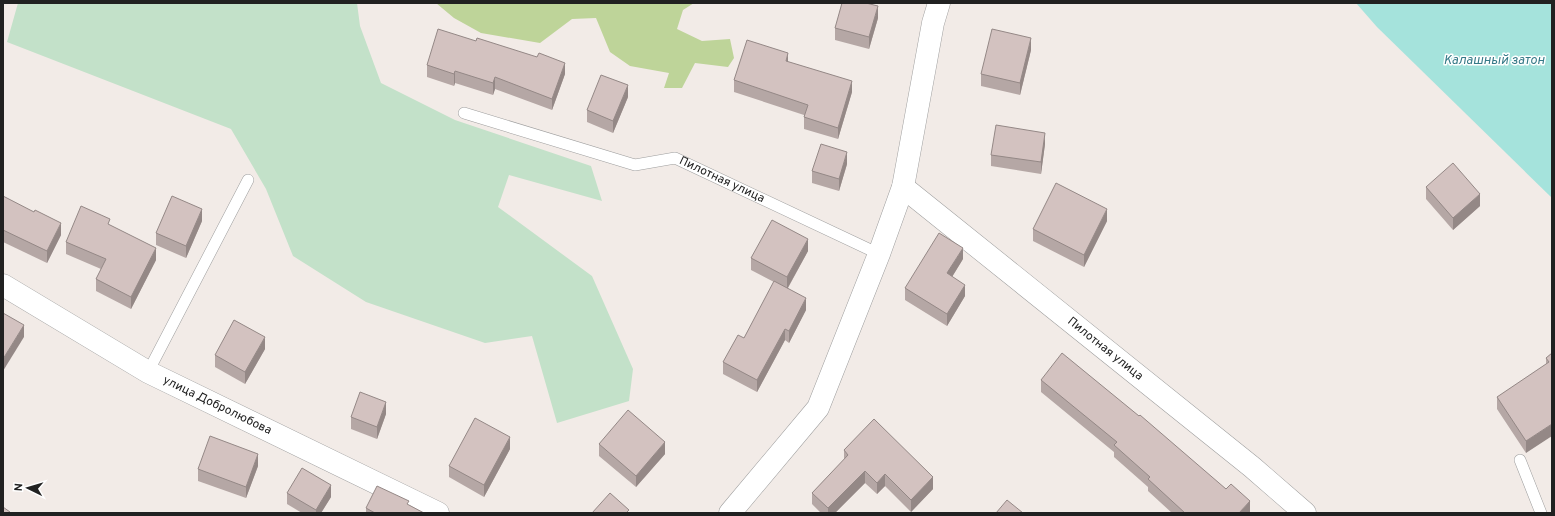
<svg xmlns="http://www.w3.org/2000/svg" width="1555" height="516" font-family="Overpass,sans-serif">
<rect width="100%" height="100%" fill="#f2ebe7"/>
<path fill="#bed499" d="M 436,3 L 694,3 L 683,10 L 677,29 L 702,41 L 730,39 L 734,58 L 728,67 L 695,63 L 682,88 L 664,88 L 669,73 L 630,66 L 610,52 L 596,18 L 572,19 L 540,43 L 481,33 L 454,18 Z"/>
<path fill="#c3e1c9" d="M 18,3 L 357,3 L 360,26 L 381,83 L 455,120 L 591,166 L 602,201 L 509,175 L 498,207 L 592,276 L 633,369 L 629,401 L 557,423 L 532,336 L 485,343 L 366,302 L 293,256 L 266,189 L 231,129 L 7,42 Z"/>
<path fill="#a5e3dc" d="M 1356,3 L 1552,3 L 1552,198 L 1377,27 Z"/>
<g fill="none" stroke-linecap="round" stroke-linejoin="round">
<g stroke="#9e9e9e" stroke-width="12">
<g id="lane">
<path id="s1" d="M 464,113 L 635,165 L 675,158 L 879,254"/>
<path d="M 148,372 L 248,180"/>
<path d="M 1520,460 L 1541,513"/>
</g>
</g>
<g stroke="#9e9e9e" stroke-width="23">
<g id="street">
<path id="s2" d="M 903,187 L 1252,467 L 1305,513"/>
<path id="s3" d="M 3,285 L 148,372 L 438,513"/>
<path d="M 730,513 L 818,408 L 879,254 L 903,187 L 933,23 L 939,3"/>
</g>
</g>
<use href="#lane" stroke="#fff" stroke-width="11"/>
<use href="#street" stroke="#fff" stroke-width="22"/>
</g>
<g fill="#b5a7a5">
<path d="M 878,18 L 869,49 L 835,40 L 835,28 Z"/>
<path d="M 1031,50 L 1020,95 L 981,86 L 981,74 Z"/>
<path d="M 788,62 L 852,92 L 838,139 L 804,129 L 804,115 L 734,92 L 734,80 Z"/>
<path d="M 427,65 L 565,74 L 552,110 L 495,89 L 493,95 L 455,83 L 454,86 L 427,77 Z"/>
<path d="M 628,97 L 613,133 L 587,122 L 587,110 Z"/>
<path d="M 1045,144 L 1041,174 L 991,166 L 991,155 Z"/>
<path d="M 847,164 L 839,191 L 812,183 L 812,171 Z"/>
<path d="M 1426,187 L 1480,206 L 1453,230 L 1426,199 Z"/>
<path d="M 3,196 L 61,235 L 47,263 L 3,242 Z"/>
<path d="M 202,221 L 186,258 L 156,245 L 156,233 Z"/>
<path d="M 1107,221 L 1084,267 L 1033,241 L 1033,229 Z"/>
<path d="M 110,225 L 156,260 L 131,309 L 96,291 L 96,279 L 101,269 L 66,254 L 66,242 Z"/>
<path d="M 808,251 L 788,288 L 806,310 L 789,343 L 785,340 L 757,392 L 723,374 L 723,362 L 744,338 L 774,282 L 751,270 L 751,258 Z"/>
<path d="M 963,259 L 952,277 L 965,296 L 947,326 L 905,300 L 905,288 Z"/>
<path d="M 265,349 L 245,384 L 215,367 L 215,355 Z"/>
<path d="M 1552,353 L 1526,453 L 1497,409 L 1497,397 L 1546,365 L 1546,358 Z"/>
<path d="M 1041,380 L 1250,513 L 1172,513 L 1148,491 L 1148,487 L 1114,457 L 1114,452 L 1041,392 Z"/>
<path d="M 386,414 L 377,439 L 351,429 L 351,417 Z"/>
<path d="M 599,444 L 665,454 L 636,487 L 599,456 Z"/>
<path d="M 510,449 L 484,497 L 449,477 L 449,466 Z"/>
<path d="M 844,450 L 933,489 L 911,512 L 885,486 L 877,494 L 865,483 L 835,513 L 821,513 L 812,504 L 812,493 L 844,460 Z"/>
<path d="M 258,466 L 246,498 L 198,481 L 198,469 Z"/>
<path d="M 287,493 L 331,497 L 321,513 L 302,513 L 287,504 Z"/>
<path d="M 409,505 L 424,513 L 366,513 L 366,508 Z"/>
</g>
<g fill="#948886">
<path d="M 878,6 L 878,18 L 869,49 L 869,37 Z"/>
<path d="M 1031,38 L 1031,50 L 1020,95 L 1020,83 Z"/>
<path d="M 788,53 L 788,65 L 786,61 Z"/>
<path d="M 565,63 L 565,74 L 552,110 L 552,99 Z"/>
<path d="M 455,71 L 455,83 L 454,86 L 454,74 Z"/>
<path d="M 495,77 L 495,89 L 493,95 L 493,83 Z"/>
<path d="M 852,81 L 852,92 L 838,139 L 838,128 Z"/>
<path d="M 628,85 L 628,97 L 613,133 L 613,121 Z"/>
<path d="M 1045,133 L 1045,144 L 1041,174 L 1041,162 Z"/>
<path d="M 847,152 L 847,164 L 839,191 L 839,179 Z"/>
<path d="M 1480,194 L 1480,206 L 1453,230 L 1453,218 Z"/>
<path d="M 202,209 L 202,221 L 186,258 L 186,246 Z"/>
<path d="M 1107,209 L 1107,221 L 1084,267 L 1084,255 Z"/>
<path d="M 61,223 L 61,235 L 47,263 L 47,251 Z"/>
<path d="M 808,239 L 808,251 L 787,289 L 787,277 Z"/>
<path d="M 156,248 L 156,260 L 131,309 L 131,297 Z"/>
<path d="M 963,248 L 963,259 L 947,285 L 947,273 Z"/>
<path d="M 965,285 L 965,296 L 947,326 L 947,314 Z"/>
<path d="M 806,298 L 806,310 L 789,343 L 789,331 Z"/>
<path d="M 24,325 L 24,337 L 3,371 L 3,359 Z"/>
<path d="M 785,329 L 785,340 L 757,392 L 757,380 Z"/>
<path d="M 265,337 L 265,349 L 245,384 L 245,372 Z"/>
<path d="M 386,402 L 386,414 L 377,439 L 377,427 Z"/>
<path d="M 1552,424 L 1552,436 L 1526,453 L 1526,441 Z"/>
<path d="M 510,437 L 510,449 L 484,497 L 484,485 Z"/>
<path d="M 665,442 L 665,454 L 636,487 L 636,476 Z"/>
<path d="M 258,454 L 258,466 L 246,498 L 246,487 Z"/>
<path d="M 865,471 L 865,483 L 835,513 L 828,513 L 828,508 Z"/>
<path d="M 885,474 L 885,486 L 877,494 L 877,483 Z"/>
<path d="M 933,477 L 933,489 L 911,512 L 911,500 Z"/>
<path d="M 331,485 L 331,497 L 321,513 L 316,513 L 316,510 Z"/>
<path d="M 1250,501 L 1250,513 L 1239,513 Z"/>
</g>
<g fill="#d3c2c0" stroke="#948886">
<path d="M 842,3 L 866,3 L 878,6 L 869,37 L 835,28 Z"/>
<path d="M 438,29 L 476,41 L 477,38 L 537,57 L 539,53 L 565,63 L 552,99 L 495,77 L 493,83 L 455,71 L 454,74 L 427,65 Z"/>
<path d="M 992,29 L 1031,38 L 1020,83 L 981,74 Z"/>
<path d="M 747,40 L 788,53 L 786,61 L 852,81 L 838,128 L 804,117 L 808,105 L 734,80 Z"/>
<path d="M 601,75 L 628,85 L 613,121 L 587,110 Z"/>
<path d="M 996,125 L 1045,133 L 1041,162 L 991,155 Z"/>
<path d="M 821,144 L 847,152 L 839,179 L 812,171 Z"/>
<path d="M 1453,163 L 1480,194 L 1453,218 L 1426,187 Z"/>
<path d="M 1056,183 L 1107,209 L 1084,255 L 1033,229 Z"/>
<path d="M 3,196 L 34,212 L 35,210 L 61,223 L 47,251 L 3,230 Z"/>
<path d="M 172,196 L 202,209 L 186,246 L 156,233 Z"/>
<path d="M 81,206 L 110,219 L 108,224 L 156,248 L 131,297 L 96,279 L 106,259 L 66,242 Z"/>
<path d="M 772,220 L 808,239 L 787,277 L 751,258 Z"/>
<path d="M 939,233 L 963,248 L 947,273 L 965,285 L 947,314 L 905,288 Z"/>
<path d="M 774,281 L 806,298 L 789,331 L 785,329 L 757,380 L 723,362 L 738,335 L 744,338 Z"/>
<path d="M 3,313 L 24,325 L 3,359 Z"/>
<path d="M 234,320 L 265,337 L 245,372 L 215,355 Z"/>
<path d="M 1062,353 L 1139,416 L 1140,415 L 1226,489 L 1231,484 L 1250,501 L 1239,513 L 1185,513 L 1148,479 L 1150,477 L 1114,445 L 1117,442 L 1041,380 Z"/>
<path d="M 1552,353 L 1552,424 L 1526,441 L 1497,397 L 1549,362 L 1546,358 Z"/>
<path d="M 360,392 L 386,402 L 377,427 L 351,417 Z"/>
<path d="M 628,410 L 665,442 L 636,476 L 599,444 Z"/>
<path d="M 475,418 L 510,437 L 484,485 L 449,466 Z"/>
<path d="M 874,419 L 933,477 L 911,500 L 885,474 L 877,483 L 865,471 L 828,508 L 812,493 L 848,455 L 844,450 Z"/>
<path d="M 210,436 L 258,454 L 246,487 L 198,469 Z"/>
<path d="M 302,468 L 331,485 L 316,510 L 287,493 Z"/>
<path d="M 377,486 L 409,501 L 407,504 L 424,513 L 375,513 L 366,508 Z"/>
<path d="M 610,493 L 629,510 L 626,513 L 592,513 Z"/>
<path d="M 1007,500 L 1023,513 L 996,513 Z"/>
<path d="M 3,507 L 10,512 L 9,513 L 3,513 Z"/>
</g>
<g text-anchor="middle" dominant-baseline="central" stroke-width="3" stroke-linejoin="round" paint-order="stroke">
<g font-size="12" fill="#212121" stroke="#fff">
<text stroke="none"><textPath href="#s1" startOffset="271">Пилотная улица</textPath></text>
<text stroke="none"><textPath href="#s2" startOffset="259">Пилотная улица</textPath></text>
<text stroke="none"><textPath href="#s3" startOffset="246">улица Добролюбова</textPath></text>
</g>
<g font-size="13" font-style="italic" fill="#357987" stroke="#fff">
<text x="1494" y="61">Калашный затон</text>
</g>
</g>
<rect width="1555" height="516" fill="none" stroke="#212121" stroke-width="8"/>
<g transform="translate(28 488) rotate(275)" stroke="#ffffff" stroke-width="3" paint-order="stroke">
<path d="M0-3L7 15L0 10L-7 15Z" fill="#212121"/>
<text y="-6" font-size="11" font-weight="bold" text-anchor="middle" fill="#212121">N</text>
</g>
</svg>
